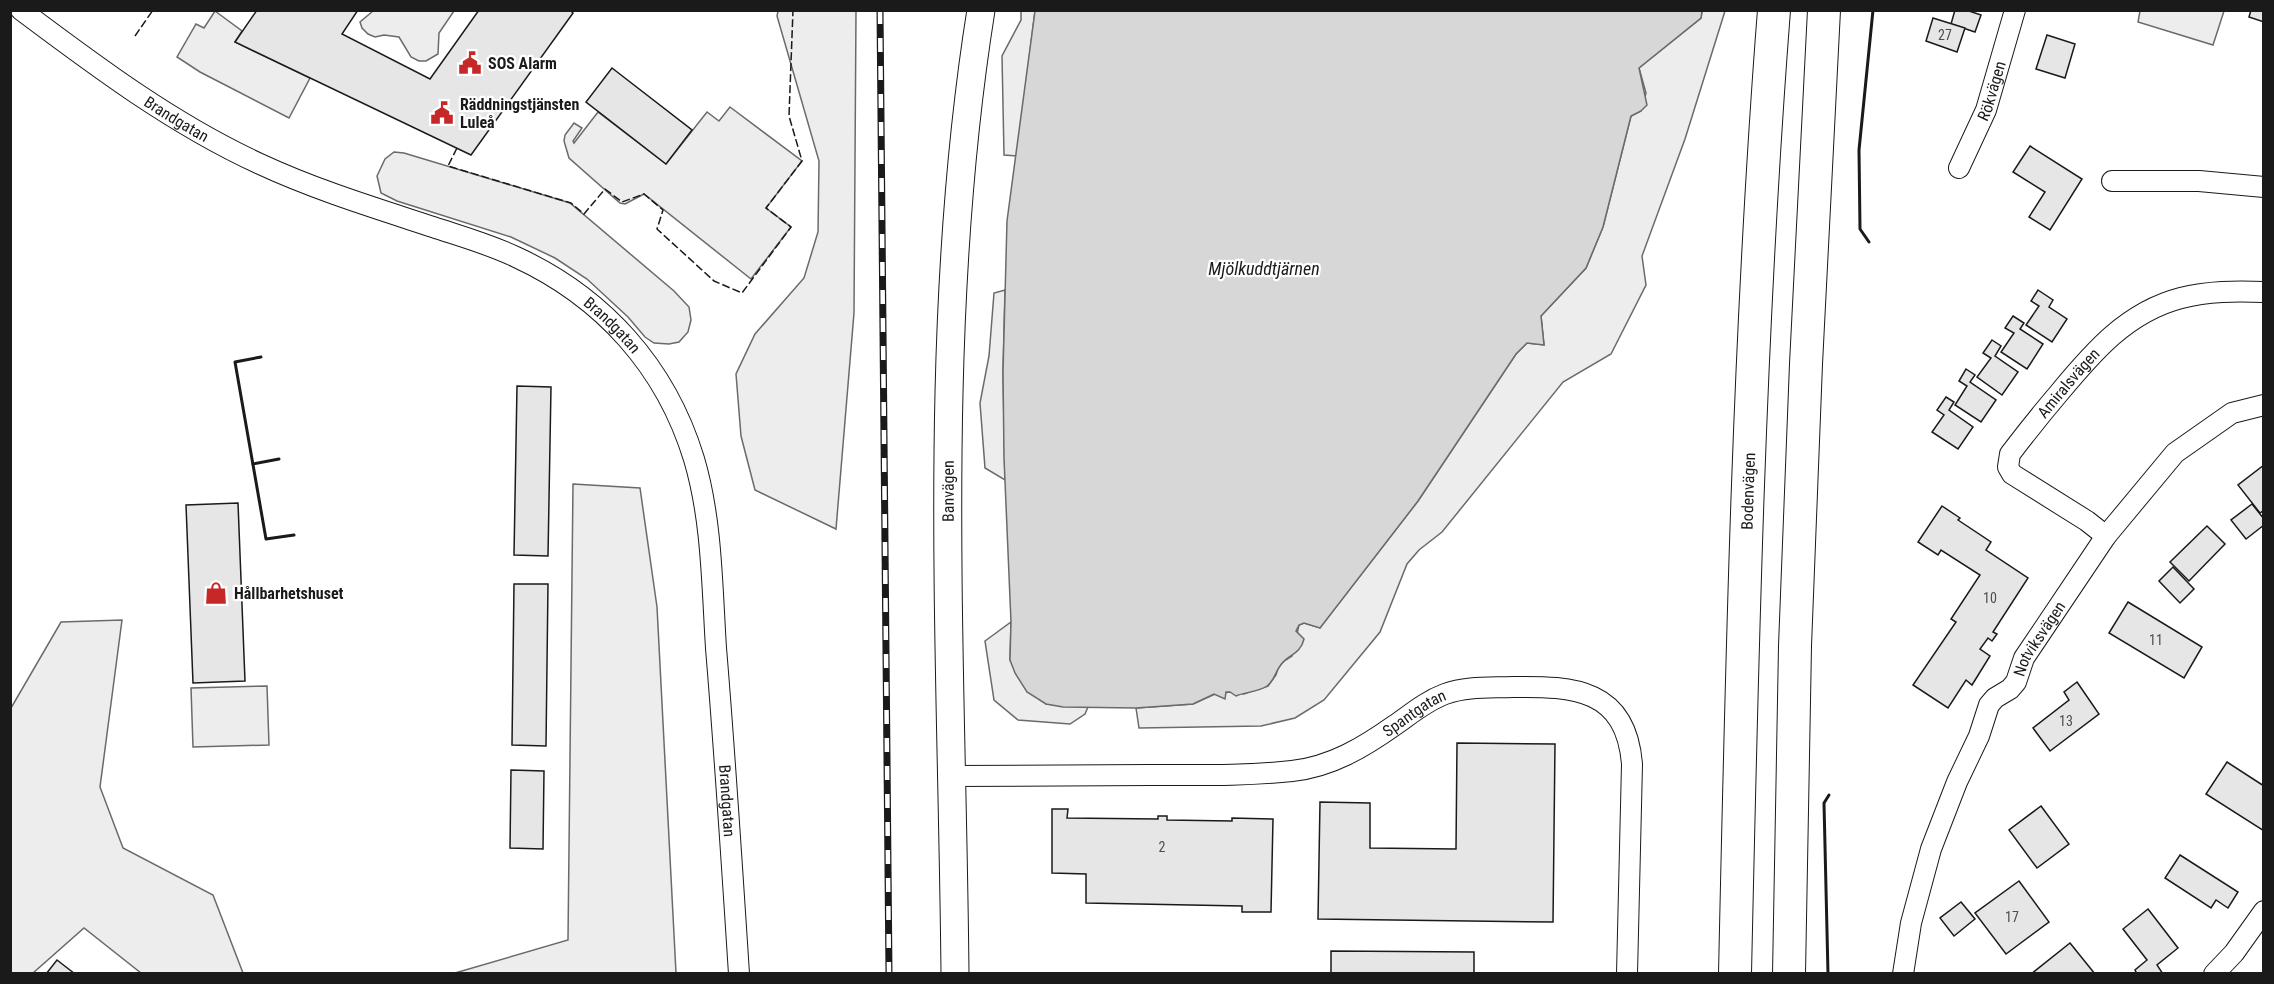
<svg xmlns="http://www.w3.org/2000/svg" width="2274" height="984" font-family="'Roboto Condensed',sans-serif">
<rect width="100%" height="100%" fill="#fff"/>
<g fill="#ededed" stroke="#6a6a6a" stroke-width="1.5">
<path d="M 215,11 L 242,31 L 235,42 L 310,78 L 289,118 L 200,72 L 177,57 L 196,24 L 204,28 Z"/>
<path d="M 373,11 L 373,10 L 454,11 L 439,33 L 438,54 L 426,61 L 419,61 L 411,57 L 399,37 L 384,35 L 375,37 L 368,34 L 362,28 L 360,22 Z"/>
<path d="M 778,11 L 856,11 L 854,313 L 836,529 L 755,490 L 741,436 L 736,374 L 755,334 L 804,278 L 818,232 L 819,161 L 777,16 Z"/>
<path d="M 1021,11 L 1035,11 L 1017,156 L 1004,155 L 1002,56 L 1021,20 Z"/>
<path d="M 1702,11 L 1725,11 L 1685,139 L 1642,256 L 1646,285 L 1611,354 L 1563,382 L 1442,532 L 1419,550 L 1407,564 L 1380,632 L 1324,700 L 1295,718 L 1261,726 L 1139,728 L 1136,708 L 1193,704 L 1215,694 L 1230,692 L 1244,694 L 1268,686 L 1276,675 L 1278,668 L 1284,661 L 1292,656 L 1299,625 L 1304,623 L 1320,628 L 1418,501 L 1516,354 L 1527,343 L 1544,345 L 1541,316 L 1586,268 L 1603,227 L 1631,116 L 1641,111 L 1646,93 L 1639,68 L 1701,18 Z"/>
<path d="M 2140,11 L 2140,10 L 2224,11 L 2213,45 L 2138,22 Z"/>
<path d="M 730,107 L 802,161 L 766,208 L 791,227 L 751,279 L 644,194 L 625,204 L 620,203 L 569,158 L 564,141 L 565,135 L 574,123 L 582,128 L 573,141 L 574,143 L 598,112 L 666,164 L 707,112 L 719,121 Z"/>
<path d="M 394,152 L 404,153 L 570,203 L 674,291 L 689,307 L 691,320 L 688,332 L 679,342 L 669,344 L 654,343 L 645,337 L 628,317 L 587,279 L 555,258 L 511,237 L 397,201 L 381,193 L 377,176 L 385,159 Z"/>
<path d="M 1005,290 L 1003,372 L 1005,480 L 985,468 L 980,403 L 989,356 L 994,293 Z"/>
<path d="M 573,484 L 640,488 L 657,607 L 676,973 L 455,973 L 568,940 Z"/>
<path d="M 122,620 L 100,787 L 123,848 L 213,895 L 243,973 L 141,973 L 84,928 L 33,973 L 11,973 L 11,708 L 61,622 Z"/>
<path d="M 1011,622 L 1010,660 L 1046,704 L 1088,707 L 1085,714 L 1070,724 L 1018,720 L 994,700 L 985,641 Z"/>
<path d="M 267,686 L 269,745 L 193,747 L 191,688 Z"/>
</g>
<path fill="#d7d7d7" stroke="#6a6a6a" stroke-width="1.5" d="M 1035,11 L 1702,11 L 1701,18 L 1639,68 L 1647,105 L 1641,111 L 1631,116 L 1603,227 L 1586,268 L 1541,316 L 1544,345 L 1527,343 L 1516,354 L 1418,501 L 1320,628 L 1304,623 L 1299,625 L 1296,631 L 1304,639 C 1300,656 1287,654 1280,666 C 1275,673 1274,681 1267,686 C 1258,692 1245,692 1236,696 L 1230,692 L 1226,692 L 1225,699 L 1214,694 L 1193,704 L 1136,708 L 1063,707 L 1046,704 L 1027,692 L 1015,673 L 1010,660 L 1011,622 L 1004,458 L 1003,372 L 1007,221 Z"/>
<g fill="#e6e6e6" stroke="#1a1a1a" stroke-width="1.5">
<path d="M 257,10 L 358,10 L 342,34 L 430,79 L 479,10 L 570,10 L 573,13 L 471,155 L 235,42 Z"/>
<path d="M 1955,10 L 1966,10 L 1981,15 L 1975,32 L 1951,24 Z"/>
<path d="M 2251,10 L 2264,10 L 2264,22 L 2249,17 Z"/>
<path d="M 1933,18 L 1965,28 L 1957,52 L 1926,41 Z"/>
<path d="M 2047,35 L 2075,44 L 2065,78 L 2036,69 Z"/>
<path d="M 612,68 L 692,130 L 666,164 L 586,102 Z"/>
<path d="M 2030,146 L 2082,179 L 2050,230 L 2029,217 L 2045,192 L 2013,172 Z"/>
<path d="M 2038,290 L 2053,300 L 2049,307 L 2067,319 L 2052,342 L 2026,325 L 2039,306 L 2031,301 Z"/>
<path d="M 2013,316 L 2024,323 L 2020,329 L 2043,344 L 2027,369 L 2001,352 L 2014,333 L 2005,328 Z"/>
<path d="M 1992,340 L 2001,346 L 1995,356 L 2018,372 L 2002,395 L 1977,377 L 1991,358 L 1983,353 Z"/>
<path d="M 1966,369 L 1975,375 L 1970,382 L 1996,400 L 1981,422 L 1955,405 L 1967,386 L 1959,381 Z"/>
<path d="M 517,386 L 551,387 L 548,556 L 514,555 Z"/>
<path d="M 1946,397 L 1954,402 L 1949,410 L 1973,427 L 1958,449 L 1932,432 L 1944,415 L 1937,410 Z"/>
<path d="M 2264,465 L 2264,510 L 2260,513 L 2238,485 Z"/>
<path d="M 238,503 L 245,681 L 193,683 L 186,505 Z"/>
<path d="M 2252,504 L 2264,519 L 2264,525 L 2246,539 L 2231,520 Z"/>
<path d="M 1942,506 L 1960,518 L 1958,520 L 1991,542 L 1986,550 L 2028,578 L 1993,632 L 1997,634 L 1992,641 L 1988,638 L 1980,649 L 1990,656 L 1972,685 L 1966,680 L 1948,708 L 1913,685 L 1956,622 L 1951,619 L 1980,575 L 1941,550 L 1938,555 L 1918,542 Z"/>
<path d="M 2207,526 L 2225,544 L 2189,581 L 2170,562 Z"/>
<path d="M 2173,567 L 2194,589 L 2180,603 L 2159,581 Z"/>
<path d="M 514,584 L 548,584 L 546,746 L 512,745 Z"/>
<path d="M 2128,602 L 2202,647 L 2184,678 L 2109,633 Z"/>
<path d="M 2077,682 L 2099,714 L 2050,751 L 2033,728 L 2069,700 L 2064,692 Z"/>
<path d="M 1457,743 L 1555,744 L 1553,922 L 1318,919 L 1320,802 L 1370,803 L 1370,848 L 1456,849 Z"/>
<path d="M 2227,762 L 2264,786 L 2264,831 L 2206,794 Z"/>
<path d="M 511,770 L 544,771 L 543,849 L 510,848 Z"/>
<path d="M 2041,806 L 2069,844 L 2037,868 L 2009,830 Z"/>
<path d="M 1052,809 L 1068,809 L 1067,818 L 1158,819 L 1158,816 L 1167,816 L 1167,820 L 1232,821 L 1232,818 L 1273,819 L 1271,912 L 1242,912 L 1242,906 L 1086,903 L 1086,874 L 1052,873 Z"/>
<path d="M 2180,855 L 2238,892 L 2228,908 L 2216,900 L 2211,908 L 2165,878 Z"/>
<path d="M 2019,881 L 2049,922 L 2006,954 L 1975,913 Z"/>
<path d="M 1961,902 L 1975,919 L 1954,936 L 1940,918 Z"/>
<path d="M 2148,909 L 2178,948 L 2157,965 L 2163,974 L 2137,974 L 2135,970 L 2147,960 L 2123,929 Z"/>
<path d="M 2070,943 L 2095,974 L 2031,974 Z"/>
<path d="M 1331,951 L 1474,952 L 1474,974 L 1331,974 Z"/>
<path d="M 57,960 L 75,974 L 46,974 Z"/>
</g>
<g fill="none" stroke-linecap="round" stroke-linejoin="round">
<g stroke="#1a1a1a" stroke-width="22">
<g id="street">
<path id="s1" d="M 21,10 C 97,67 173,124 260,164 C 316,190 375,208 433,227 C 460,236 489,244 516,257 C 603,297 666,367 694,459 C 712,519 712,586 716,648 C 725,756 732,865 739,974"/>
<path id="s2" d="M 1959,168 L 1986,110 L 2015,10"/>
<path d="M 2112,181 L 2199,181 L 2264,187"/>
<path id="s3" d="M 2106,536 L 2087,521 L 2012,474 L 2008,467 L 2010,454 C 2026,433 2042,413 2059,393 C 2093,352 2127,312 2181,298 C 2208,291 2236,291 2264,292"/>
<path id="s4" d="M 951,776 C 1018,776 1085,775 1151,775 C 1198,775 1246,776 1292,771 C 1331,767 1364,747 1395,725 C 1411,714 1426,701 1445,694 C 1467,686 1490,688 1513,687 C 1574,686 1626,689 1632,764 L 1627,974"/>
<path id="s5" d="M 1903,974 L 1911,923 L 1931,849 L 1957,782 L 1979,736 L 1989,705 L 1995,698 L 2010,689 L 2016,682 L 2024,658 L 2106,536 L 2175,453 L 2232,413 L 2264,405"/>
<path d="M 2214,974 L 2234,953 L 2264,911"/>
</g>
</g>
<g stroke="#1a1a1a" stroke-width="29">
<g id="secondary">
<path id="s6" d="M 955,974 C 952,653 930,329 981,10"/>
</g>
</g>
<g stroke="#1a1a1a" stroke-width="34">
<g id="primary">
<path id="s7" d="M 1735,974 C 1742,652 1749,331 1774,10"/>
<path d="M 1789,974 L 1795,646 L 1806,364 L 1824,10"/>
</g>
</g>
<use href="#street" stroke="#fff" stroke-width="20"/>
<use href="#secondary" stroke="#fff" stroke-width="27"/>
<use href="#primary" stroke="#fff" stroke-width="32"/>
<g stroke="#1a1a1a" stroke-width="7">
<path id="rail" d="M 880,10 L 889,974"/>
</g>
<use href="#rail" stroke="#fff" stroke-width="4.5" stroke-dasharray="14" stroke-linecap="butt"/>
<g stroke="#1a1a1a" stroke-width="1.5" stroke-dasharray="8 3" stroke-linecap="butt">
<path d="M 135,36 L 153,10"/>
<path d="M 457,148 L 448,166 L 571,203 L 584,214 L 605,189 L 622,202 L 644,194 L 663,210 L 657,229 L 714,281 L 742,293 L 791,227 L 766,208 L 802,161 L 789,116 L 793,10"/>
</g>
<g stroke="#1a1a1a" stroke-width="3">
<path d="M 1869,242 L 1860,229 L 1859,150 L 1873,10"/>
<path d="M 261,357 L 235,362 L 266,539 L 294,535"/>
<path d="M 253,464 L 279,459"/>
<path d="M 1828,974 L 1824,803 L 1829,795"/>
</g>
</g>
<defs>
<g id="civic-bare" transform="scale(1.8)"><path d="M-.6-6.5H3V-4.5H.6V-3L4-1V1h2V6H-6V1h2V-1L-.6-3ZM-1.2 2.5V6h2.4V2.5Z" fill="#c62828" stroke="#fff" stroke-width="2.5" paint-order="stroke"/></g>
<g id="shop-bare" transform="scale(1.8)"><path d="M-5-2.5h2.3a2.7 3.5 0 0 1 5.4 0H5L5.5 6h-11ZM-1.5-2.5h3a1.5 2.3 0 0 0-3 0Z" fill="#c62828" stroke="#fff" stroke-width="2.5" paint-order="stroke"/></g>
</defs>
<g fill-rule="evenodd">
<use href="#civic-bare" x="470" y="63"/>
<use href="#civic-bare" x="442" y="113"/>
<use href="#shop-bare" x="216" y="593"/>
</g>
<g text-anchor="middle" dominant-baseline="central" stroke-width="4.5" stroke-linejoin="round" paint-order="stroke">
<g font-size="14" fill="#4d4d4d">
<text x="1945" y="35">27</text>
<text x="1990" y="598">10</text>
<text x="2156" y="640">11</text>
<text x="2066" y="721">13</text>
<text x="1162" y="847">2</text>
<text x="2012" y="917">17</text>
</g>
<g font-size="16" font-weight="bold" fill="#1a1a1a" stroke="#fff" text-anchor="start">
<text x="488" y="63">SOS Alarm</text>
<text x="460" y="104">Räddningstjänsten<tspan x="460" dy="18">Luleå</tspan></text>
<text x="234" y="593">Hållbarhetshuset</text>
</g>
<g font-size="16" fill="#1a1a1a" stroke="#fff">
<text stroke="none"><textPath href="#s2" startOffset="84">Rökvägen</textPath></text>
<text stroke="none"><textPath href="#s1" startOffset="190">Brandgatan</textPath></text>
<text stroke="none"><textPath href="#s1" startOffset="676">Brandgatan</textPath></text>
<text stroke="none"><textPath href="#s3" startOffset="226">Amiralsvägen</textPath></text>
<text stroke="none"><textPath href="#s6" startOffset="483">Banvägen</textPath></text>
<text stroke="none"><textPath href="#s7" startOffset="483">Bodenvägen</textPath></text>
<text stroke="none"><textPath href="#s5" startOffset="369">Notviksvägen</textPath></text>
<text stroke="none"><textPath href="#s4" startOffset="478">Spantgatan</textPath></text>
<text stroke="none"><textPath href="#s1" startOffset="1179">Brandgatan</textPath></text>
</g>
<g font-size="18" font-style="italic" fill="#1a1a1a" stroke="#fff">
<text x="1264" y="268">Mjölkuddtjärnen</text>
</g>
</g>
<rect width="2274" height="984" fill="none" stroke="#1a1a1a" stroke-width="24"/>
</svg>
